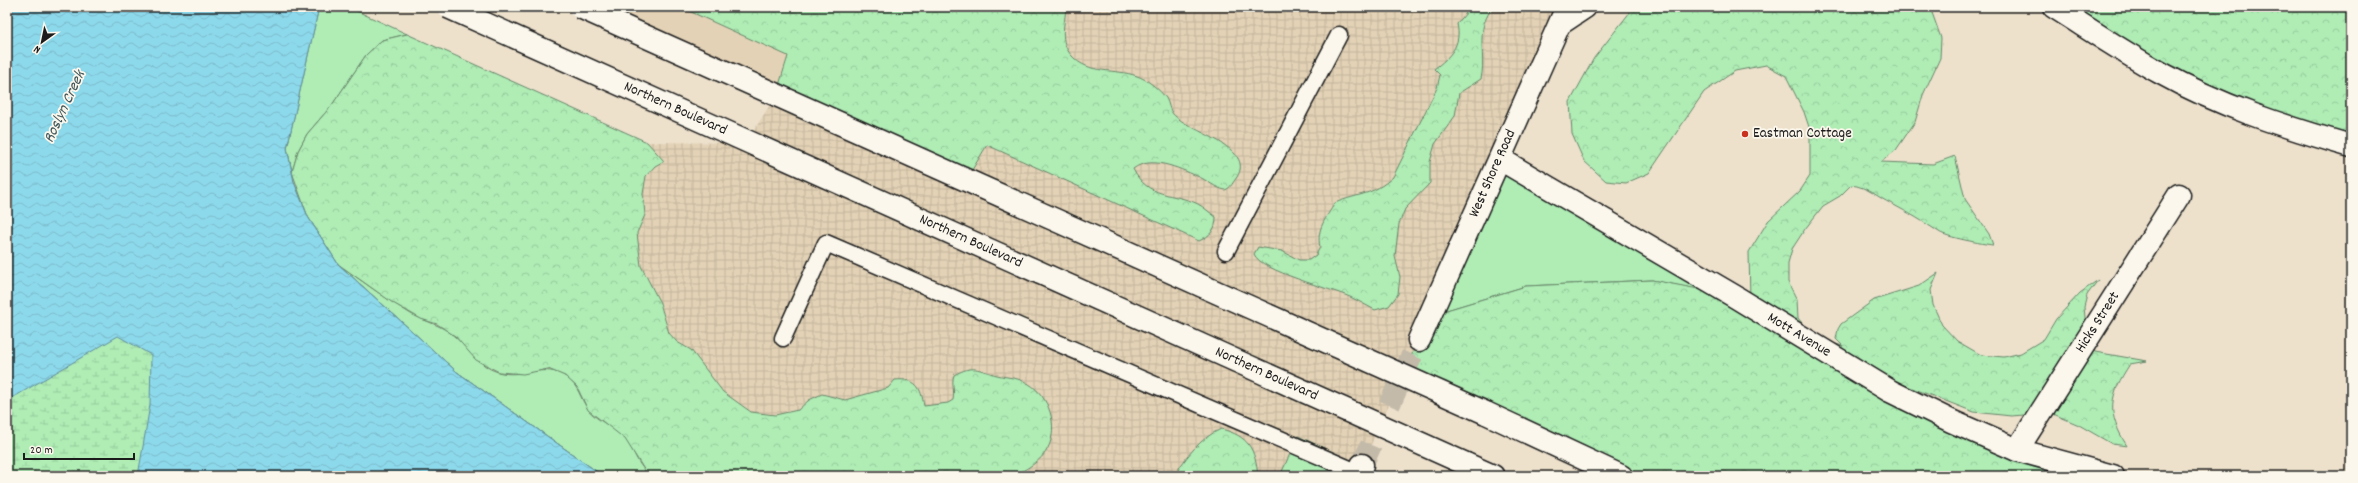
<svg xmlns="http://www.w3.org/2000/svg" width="2358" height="483" font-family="Dekko,sans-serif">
<defs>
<pattern id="industrial-grid" width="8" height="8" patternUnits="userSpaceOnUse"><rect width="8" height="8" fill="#e3d2b6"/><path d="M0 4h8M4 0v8" fill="none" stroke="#c2b49c"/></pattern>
<pattern id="forest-crowns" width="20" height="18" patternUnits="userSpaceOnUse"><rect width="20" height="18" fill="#afedb5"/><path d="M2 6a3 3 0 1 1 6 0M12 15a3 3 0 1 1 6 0" fill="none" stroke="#96cb9b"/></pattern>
<pattern id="wetland-marsh" width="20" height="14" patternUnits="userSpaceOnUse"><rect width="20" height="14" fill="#afedb5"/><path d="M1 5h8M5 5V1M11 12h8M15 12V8" fill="none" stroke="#96cb9b"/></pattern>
<pattern id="water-waves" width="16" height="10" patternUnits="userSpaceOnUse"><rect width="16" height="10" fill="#8dd9ec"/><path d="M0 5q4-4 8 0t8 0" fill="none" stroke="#79baca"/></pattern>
</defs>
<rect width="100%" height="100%" fill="#ede1cc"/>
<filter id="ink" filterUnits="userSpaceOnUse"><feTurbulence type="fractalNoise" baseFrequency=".025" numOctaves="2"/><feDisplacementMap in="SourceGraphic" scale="8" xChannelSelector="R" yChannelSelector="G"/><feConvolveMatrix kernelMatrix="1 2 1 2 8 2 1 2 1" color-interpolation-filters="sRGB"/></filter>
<g filter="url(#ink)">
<path fill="#e3d2b6" d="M 581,7 L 774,7 L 788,56 L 776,95 Z"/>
<path fill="url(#industrial-grid)" d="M 1065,7 L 1567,7 L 1357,476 L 1025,476 L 1035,443 L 867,394 L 845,400 L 822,394 L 809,400 L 798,410 L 775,415 L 751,412 L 723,392 L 691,350 L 677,342 L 669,333 L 660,303 L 641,266 L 638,253 L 637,233 L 645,215 L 643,194 L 646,176 L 655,166 L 664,161 L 647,142 L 746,143 L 776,95 L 966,180 Z"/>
<g fill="#afedb5" stroke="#668468">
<path d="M 319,7 L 348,7 L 407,34 L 382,40 L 366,55 L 332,105 L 307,134 L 298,151 L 292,172 L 287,148 Z"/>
<path d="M 1500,159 L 1734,297 L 1652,280 L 1526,286 L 1430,315 Z"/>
<path d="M 338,264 C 362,281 386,299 411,314 C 426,322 442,325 454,336 C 469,348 478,366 498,372 C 521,379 546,362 566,377 C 580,387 579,397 588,409 C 597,422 616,427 626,439 C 635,452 638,468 652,476 L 603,476 L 457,372 Z"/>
<path d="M 1298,436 L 1385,476 L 1280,476 Z"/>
</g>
<g fill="url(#forest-crowns)" stroke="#668468">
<path d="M 680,7 L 1066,7 C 1065,24 1058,41 1072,56 C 1089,75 1115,68 1137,76 C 1147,79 1160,90 1166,98 C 1169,103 1169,110 1173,114 C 1189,132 1256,147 1237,177 C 1233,182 1231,188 1225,190 C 1215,188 1207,180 1197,176 C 1178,168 1151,155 1133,169 C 1148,199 1173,192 1198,204 C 1204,207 1210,213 1216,217 C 1216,230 1210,236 1199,241 L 987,145 L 966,180 L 776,95 L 788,56 Z"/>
<path d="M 1471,7 L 1492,7 C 1489,13 1484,21 1483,28 C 1480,45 1485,62 1481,79 L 1459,93 L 1455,116 L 1435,144 L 1430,162 L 1430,183 L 1405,209 L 1399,224 L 1395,256 L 1400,277 L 1398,294 L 1389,306 L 1375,310 C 1367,306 1359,301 1350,297 C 1332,289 1260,271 1254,254 L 1258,247 L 1282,251 L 1299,260 L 1309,260 L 1316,255 L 1320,247 C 1316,229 1326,218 1335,203 C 1359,193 1372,196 1393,177 L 1437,88 L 1440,75 L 1434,69 C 1450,57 1462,45 1457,24 Z"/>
<path d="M 1634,7 L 1930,7 L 1941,38 L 1940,58 L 1923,95 L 1915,122 L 1896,150 L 1881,162 L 1933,164 L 1955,156 L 1965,199 L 1989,234 L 1993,245 C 1983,244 1946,237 1939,232 C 1924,222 1909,213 1892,204 C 1877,197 1868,187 1851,185 L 1840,196 L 1823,206 L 1805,229 L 1792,249 L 1788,263 L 1788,282 L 1797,300 L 1798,318 L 1814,338 L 1843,346 L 1836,339 L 1838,329 L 1841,324 L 1874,300 L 1919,286 L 1938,273 L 1931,290 L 1933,305 L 1942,325 L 1957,341 L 1981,355 L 2004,357 L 2021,353 L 2044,339 L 2056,319 L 2080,293 L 2098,280 L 2087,295 L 2084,307 L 2087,338 L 2095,352 L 2147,361 L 2130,364 C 2109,396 2106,412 2127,446 L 2112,444 L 2079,425 L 2051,413 L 2011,416 L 1974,412 L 1860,368 L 1890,391 L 2113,476 L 1621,476 L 1402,376 L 1430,315 L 1526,286 L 1652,280 L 1750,299 L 1749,252 L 1768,221 L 1800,191 L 1810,176 L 1810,130 L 1804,112 L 1786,76 L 1766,65 L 1735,71 L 1704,92 L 1649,173 L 1626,183 L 1606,181 L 1584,161 L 1572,134 L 1570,102 L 1594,58 Z"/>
<path d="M 2054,7 L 2351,7 L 2351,146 L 2288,128 Z"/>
<path d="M 407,34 L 647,142 L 664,161 L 655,166 L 646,176 L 643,194 L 645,215 L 637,233 L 641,266 L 660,303 L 669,333 L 677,342 L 691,350 L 723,392 L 751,412 L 775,415 L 798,410 L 809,400 L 822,394 L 845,400 L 888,388 L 895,380 C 916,378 921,387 924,406 L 948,403 L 953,400 C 955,390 951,384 954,375 C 974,364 977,370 997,375 C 1008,378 1018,377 1029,384 C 1049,396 1059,426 1048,448 C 1042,461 1025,470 1013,476 L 652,476 L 645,471 L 625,439 L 588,410 L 577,387 L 565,376 L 548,369 L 523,374 L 499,372 L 476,360 L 455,336 L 437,324 L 421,319 L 393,303 L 338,264 L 308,217 L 292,172 L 298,151 L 307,134 L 332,105 L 366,55 L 382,40 Z"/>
<path d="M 1221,429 C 1249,436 1255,449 1258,476 L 1174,476 C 1186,457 1200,438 1221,429 Z"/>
</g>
<path fill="url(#wetland-marsh)" stroke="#668468" d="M 295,105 L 287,148 L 294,182 L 308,217 L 338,264 L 457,372 L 603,476 L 7,476 L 7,356 Z"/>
<path fill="url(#water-waves)" stroke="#608d99" d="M 7,7 L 319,7 L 287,148 L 294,182 L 308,217 L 338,264 L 457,372 L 603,476 L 138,476 L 150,405 L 151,355 L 118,336 L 7,401 Z"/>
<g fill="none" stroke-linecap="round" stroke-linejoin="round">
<path stroke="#c3baa9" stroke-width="22" stroke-dasharray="22 11" stroke-linecap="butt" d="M 1362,465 L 1419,340"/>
<g stroke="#1c1c1c" stroke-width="19">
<g id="service">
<path d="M 1226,251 L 1339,35"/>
<path d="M 783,338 L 826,243 L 1359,473"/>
</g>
</g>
<g stroke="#1c1c1c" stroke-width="25">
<g id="minor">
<path id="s1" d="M 2017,450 L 2179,195"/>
</g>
</g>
<g stroke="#1c1c1c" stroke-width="25">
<g id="tertiary">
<path id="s2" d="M 1500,159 L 1734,296 L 1890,391 L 1951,421 L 2017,450 L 2113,476"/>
</g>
</g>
<g stroke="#1c1c1c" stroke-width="25">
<g id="secondary">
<path d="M 2054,7 C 2089,29 2123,52 2159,72 C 2220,106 2285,127 2351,146"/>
<path d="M 1561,23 L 1585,7"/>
<path id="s3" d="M 1419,340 L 1567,7"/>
<path d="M 1357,476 L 1362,465"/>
</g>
</g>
<g stroke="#1c1c1c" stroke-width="25">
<g id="primary">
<path d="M 1486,413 L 1621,476"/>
<path d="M 1466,464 L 1493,476"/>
</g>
</g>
<use href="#service" stroke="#fbf7ec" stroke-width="16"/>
<use href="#minor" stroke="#fbf7ec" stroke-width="22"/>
<use href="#tertiary" stroke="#fbf7ec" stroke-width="22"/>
<use href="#secondary" stroke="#fbf7ec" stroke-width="22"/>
<use href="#primary" stroke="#fbf7ec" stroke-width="22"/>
<g stroke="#1c1c1c" stroke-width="25" stroke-linecap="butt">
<g id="primary-bridge">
<path id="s4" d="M 448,7 L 1466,464"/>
<path d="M 580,7 L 1486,413"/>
</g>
</g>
<use href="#primary-bridge" stroke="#fbf7ec" stroke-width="22"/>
</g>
</g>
<circle fill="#c8321e" stroke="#fbf7ec" stroke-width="1.5" cx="1745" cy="134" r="4"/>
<g text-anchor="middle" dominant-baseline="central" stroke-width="3.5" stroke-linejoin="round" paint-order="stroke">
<g font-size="15" fill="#1c1c1c" stroke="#fbf7ec">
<text stroke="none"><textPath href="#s4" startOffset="249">Northern Boulevard</textPath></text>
<text stroke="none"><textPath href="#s3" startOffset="182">West Shore Road</textPath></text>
<text stroke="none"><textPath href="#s4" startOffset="573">Northern Boulevard</textPath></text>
<text stroke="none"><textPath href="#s1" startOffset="151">Hicks Street</textPath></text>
<text stroke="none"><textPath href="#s2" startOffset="347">Mott Avenue</textPath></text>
<text stroke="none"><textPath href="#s4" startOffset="897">Northern Boulevard</textPath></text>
</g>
<g font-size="15" fill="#1c1c1c" stroke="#fbf7ec" text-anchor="start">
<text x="1753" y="134">Eastman Cottage</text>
</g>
<g font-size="16" font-style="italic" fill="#3e555a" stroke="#fbf7ec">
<text transform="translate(65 107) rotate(-65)">Roslyn Creek</text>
</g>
</g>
<rect width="2358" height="483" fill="none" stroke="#fbf7ec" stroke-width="24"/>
<rect x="12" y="12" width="2334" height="459" fill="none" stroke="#1c1c1c" stroke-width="1.5" filter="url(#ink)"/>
<g transform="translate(42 42) rotate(213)" stroke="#fbf7ec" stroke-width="3" paint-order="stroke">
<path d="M0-3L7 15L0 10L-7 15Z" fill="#1c1c1c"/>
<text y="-6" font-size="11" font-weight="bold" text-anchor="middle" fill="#1c1c1c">N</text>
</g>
<path d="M24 453v6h110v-6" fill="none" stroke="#1c1c1c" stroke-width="2"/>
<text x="30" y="453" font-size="12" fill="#1c1c1c" stroke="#fbf7ec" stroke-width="3" paint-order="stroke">20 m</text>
</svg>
